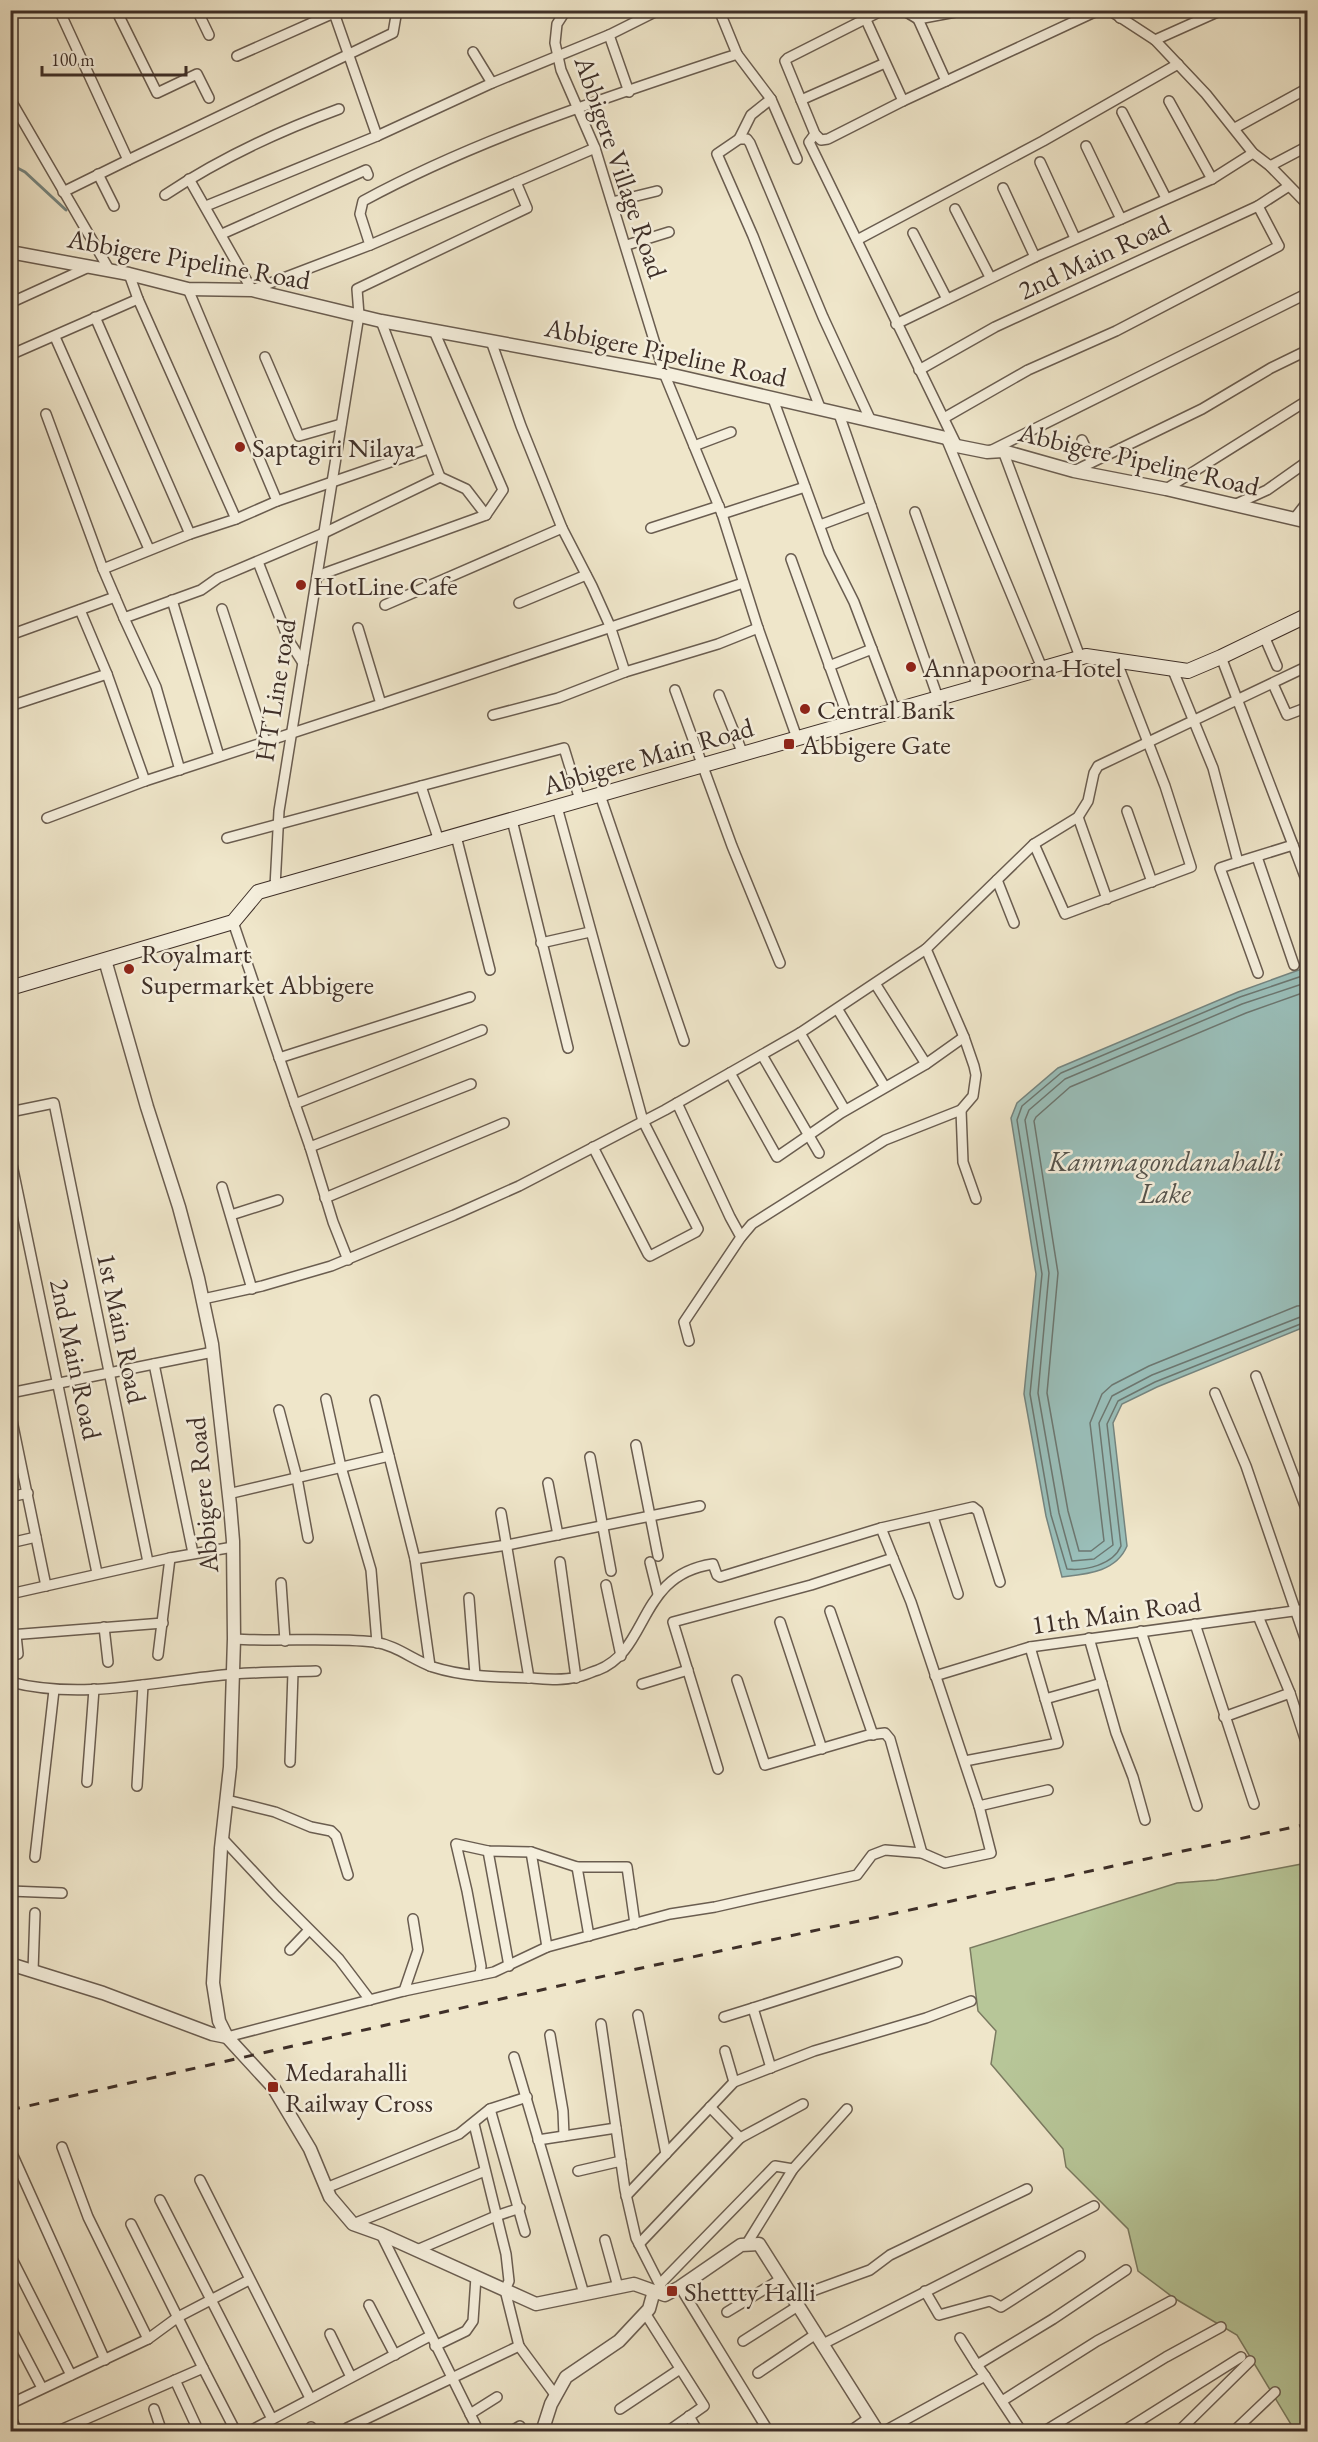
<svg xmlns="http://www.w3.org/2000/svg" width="1318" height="2442" font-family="'EB Garamond',serif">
<rect width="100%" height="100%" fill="#efe6ca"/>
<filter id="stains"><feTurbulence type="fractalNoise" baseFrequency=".00333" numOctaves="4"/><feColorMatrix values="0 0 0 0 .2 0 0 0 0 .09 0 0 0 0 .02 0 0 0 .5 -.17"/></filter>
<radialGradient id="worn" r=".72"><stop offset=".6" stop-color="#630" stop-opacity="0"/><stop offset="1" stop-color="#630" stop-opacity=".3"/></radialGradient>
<path fill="#b7c698" stroke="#7a7a60" stroke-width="1.5" d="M 1307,1863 L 1307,2431 L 1295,2431 L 1237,2335 L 1174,2298 L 1138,2271 L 1128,2229 L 1066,2167 L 1063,2149 L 991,2064 L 996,2031 L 978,2011 L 970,1948 L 1177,1883 L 1216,1880 Z"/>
<path fill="#9abfba" stroke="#758580" stroke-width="1.5" d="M 1307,967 L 1307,1326 L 1157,1387 L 1122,1404 L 1113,1423 L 1127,1546 C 1116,1572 1087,1574 1062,1577 L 1046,1516 L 1024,1394 L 1036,1274 L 1011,1118 L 1017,1103 L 1058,1068 L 1238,992 Z"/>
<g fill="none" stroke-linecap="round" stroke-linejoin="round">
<g stroke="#6c7771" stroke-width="1.5">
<path d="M 1308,974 L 1240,997 L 1061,1073 L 1022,1106 L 1017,1120 L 1042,1274 L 1030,1394 L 1051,1515 L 1067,1569 C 1085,1571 1113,1565 1121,1546 L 1107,1424 L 1118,1401 L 1155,1382 L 1308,1321"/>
<path d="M 1308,982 L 1242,1004 L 1065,1079 L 1029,1110 L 1025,1120 L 1049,1273 L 1038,1393 L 1059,1513 L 1072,1561 L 1094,1559 L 1113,1545 L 1099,1423 L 1112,1396 L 1152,1375 L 1308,1314"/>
<path d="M 1308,991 L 1246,1013 L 1070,1087 L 1036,1117 L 1034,1121 L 1058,1273 L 1047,1393 L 1068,1511 L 1079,1551 L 1091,1551 L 1104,1541 L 1090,1423 L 1102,1394 L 1112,1385 L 1149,1366 L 1297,1306 L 1308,1305"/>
</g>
<path stroke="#758580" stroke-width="3" d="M 10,164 L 25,172 L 66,210"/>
<g stroke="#6a5d50" stroke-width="12">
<g id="minor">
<path d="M 59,10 L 128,160 L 63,192"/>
<path d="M 116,10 L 157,93 L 197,74 L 209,98"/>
<path d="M 197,10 L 209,35"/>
<path d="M 566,10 L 557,24 L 555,43 L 561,70 L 595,148 L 664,373 L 722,514 L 758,628 L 797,738"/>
<path d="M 883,10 L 788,58 L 785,61 L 815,134 L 821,140 L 828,139 L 903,101 L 1099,10"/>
<path d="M 903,10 L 918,19 L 966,10"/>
<path d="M 1109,10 L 1155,40 L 1206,94 L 1253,153 L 1270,166 L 1308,205"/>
<path d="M 1120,18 L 1136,10"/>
<path d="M 918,19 L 946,81"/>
<path d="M 866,20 L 903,101"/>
<path d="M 1155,40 L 1222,10"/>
<path d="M 473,52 L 492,83"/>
<path d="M 737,54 L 771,99 L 797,159"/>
<path d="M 237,56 L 334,13 L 377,136"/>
<path d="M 629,92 L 609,35 L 659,10"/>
<path d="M 10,99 L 110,271"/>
<path d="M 801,100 L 885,63"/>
<path d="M 1169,101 L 1212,179"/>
<path d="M 1122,112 L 1166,198"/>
<path d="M 1235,128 L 1308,88"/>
<path d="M 815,134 L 809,142 L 956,444"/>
<path d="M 739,139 L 751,115 L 771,99"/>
<path d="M 1086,146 L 1121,219"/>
<path d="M 128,160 L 393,33 L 397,10"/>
<path d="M 1040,162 L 1075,238"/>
<path d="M 1270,166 L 1308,146"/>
<path d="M 98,174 L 114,206"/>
<path d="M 189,179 L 252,290 L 370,245 L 360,214 L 363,201 C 481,137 611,96 737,54 L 719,10"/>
<path d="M 165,195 C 219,159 279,131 339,109"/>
<path d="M 612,202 L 657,191"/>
<path d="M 206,206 L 377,136 L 492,83 L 609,35"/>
<path d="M 955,209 L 990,277"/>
<path d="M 913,233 L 947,299"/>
<path d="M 222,234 L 366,170 L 368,175"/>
<path d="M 857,240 L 1043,141 L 1178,64"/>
<path d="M 370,245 L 595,148"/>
<path d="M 627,245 L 669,232"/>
<path d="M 1035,257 L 1212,179 L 1253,153"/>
<path d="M 188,289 L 277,501 L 236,519"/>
<path d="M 10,303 L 89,267"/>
<path d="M 95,317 L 190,534"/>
<path d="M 896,324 L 1035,257 L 1003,188"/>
<path d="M 434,331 L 503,490 L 486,515"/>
<path d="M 55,337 L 149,549"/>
<path d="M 491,341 L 521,426 L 562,528 L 592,586 L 610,626 L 625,672"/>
<path d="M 10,355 L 138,299"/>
<path d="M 265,357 L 299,436 L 341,424"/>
<path d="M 919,370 L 995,327 L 1258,206 L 1289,186"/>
<path d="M 773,399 L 829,552 L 854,602 L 895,710"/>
<path d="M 821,410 L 753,236 L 717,154 L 739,139 L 747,139 L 750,143 L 823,317 L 871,421"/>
<path d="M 46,414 L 103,569 L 190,534 L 236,519 L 138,299 L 129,274"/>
<path d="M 839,414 L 938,698"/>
<path d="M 944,418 L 1028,370 L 1116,331 L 1279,246 L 1258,206"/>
<path d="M 946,438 L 1042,668"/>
<path d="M 1082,440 L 1092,462"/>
<path d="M 694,446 L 731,432"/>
<path d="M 992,450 L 1308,293"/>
<path d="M 1003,451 L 1080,657"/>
<path d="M 1074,471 L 1202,409 L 1271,368 L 1308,350"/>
<path d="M 1166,489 L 1308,400"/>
<path d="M 277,501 L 428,449"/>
<path d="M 1234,505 L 1267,490 L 1308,461"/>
<path d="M 915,512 L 978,687"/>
<path d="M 722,514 L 805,487"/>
<path d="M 1294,519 L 1308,501"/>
<path d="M 820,525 L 871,506"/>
<path d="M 651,528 L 719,506"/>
<path d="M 791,559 L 850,723"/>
<path d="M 258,562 L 289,641 L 303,663"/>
<path d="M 103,569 L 124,618 L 201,590 L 218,578 L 324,533 L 440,477 L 381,321"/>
<path d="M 317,576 L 486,515 L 466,489 L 440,477"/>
<path d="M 172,600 L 219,756"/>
<path d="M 519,603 L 586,575"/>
<path d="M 385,605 L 562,528"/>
<path d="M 222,609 L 265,741"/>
<path d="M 124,618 L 156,687 L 180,770"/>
<path d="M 10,635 L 115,597"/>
<path d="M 1264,636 L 1277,666"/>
<path d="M 1221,657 L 1293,845"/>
<path d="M 829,666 L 872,649"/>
<path d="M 1172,668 L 1213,768 L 1238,862 L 1220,868 L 1258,973"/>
<path d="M 107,674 L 145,781"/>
<path d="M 1273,684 L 1287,715 L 1308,707"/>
<path d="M 675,690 L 732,846 L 780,963"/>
<path d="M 719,695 L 743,754"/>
<path d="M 381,704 L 743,583"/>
<path d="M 10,706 L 107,674 L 80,610"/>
<path d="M 493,715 L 558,698 L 625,672 L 718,644 L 758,628"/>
<path d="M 421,786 L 564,748 L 580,800"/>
<path d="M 600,795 L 684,1041"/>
<path d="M 557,807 L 643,1121 L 698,1229 L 696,1232 L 650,1256 L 648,1254 L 593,1147"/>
<path d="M 1127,811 L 1152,882"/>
<path d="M 1078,817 L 1107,899"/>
<path d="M 47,818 L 145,781 L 381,704 L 358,628"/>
<path d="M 512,820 L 568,1048"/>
<path d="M 456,836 L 490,970"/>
<path d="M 227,838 L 421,786 L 439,841"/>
<path d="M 1034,844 L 1065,914 L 1191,867 L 1165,786 L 1116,660"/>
<path d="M 1257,857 L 1294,965"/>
<path d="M 1238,862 L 1293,845 L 1308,885"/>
<path d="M 997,880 L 1014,923"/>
<path d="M 275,887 L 279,811 L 359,315 L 357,289 L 527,208 L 516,182"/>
<path d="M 233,922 L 295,1104"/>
<path d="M 541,943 L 590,932"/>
<path d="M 876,985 L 926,1064"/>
<path d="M 838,1010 L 885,1087"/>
<path d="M 800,1033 L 845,1110"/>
<path d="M 762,1055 L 819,1153"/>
<path d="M 279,1058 L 470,997"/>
<path d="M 730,1073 L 777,1157 L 841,1113 L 926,1064 L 964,1037"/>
<path d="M 471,1084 L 310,1147 L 295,1104 L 482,1030"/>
<path d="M 677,1103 L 730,1217 L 741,1237 L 684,1322 L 689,1341"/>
<path d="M 961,1110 L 963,1162 L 976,1199"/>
<path d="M 10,1112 L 54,1103 L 148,1562"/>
<path d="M 310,1147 L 333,1222 L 348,1260"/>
<path d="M 10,1155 L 97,1573"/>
<path d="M 222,1187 L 252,1289"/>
<path d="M 325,1198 L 504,1123"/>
<path d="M 231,1215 L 278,1200"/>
<path d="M 741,1237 L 752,1224 L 885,1140 L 961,1110 L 973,1096 L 976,1075 L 974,1066 L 964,1037 L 926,949"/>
<path d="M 203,1299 L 262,1286 L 331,1266 L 454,1215 L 519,1186 L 665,1110 L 800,1033 L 926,949 L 1034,844 L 1078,817 L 1088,801 L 1094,773 L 1098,766 L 1308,666"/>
<path d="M 154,1364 L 193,1553"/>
<path d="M 1256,1376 L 1308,1514"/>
<path d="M 10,1393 L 213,1352"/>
<path d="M 1215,1393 L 1246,1466 L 1308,1647"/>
<path d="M 326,1399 L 341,1467 L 371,1570 L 377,1643"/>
<path d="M 279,1410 L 297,1478 L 308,1538"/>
<path d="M 10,1411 L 46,1586"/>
<path d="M 636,1445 L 658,1556"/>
<path d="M 389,1456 L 415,1559 L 507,1545 L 700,1506"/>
<path d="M 590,1457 L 611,1571"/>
<path d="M 548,1483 L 558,1535"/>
<path d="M 228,1494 L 389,1456 L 375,1400"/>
<path d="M 10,1497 L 28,1493"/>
<path d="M 501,1513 L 529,1678"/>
<path d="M 933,1517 L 958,1594"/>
<path d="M 881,1528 L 893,1558"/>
<path d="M 10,1543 L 36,1537"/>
<path d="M 415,1559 L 430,1666"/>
<path d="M 560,1562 L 576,1678"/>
<path d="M 650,1562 L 658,1594"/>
<path d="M 281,1583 L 285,1641"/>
<path d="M 606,1585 L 621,1656"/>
<path d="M 10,1594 L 170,1558 L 233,1547"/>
<path d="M 469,1598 L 475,1675"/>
<path d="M 830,1611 L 873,1735"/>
<path d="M 1258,1616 L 1290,1693 L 1308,1748"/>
<path d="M 780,1622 L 822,1749"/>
<path d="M 1195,1624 L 1254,1804"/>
<path d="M 104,1627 L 108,1662"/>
<path d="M 1141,1631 L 1197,1806"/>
<path d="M 10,1635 L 163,1623"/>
<path d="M 16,1635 L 18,1654"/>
<path d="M 1089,1638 L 1116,1733 L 1133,1777 L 1145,1820"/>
<path d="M 234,1639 C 279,1642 331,1637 374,1642 C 396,1645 413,1660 433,1667 C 464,1677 498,1677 532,1678 C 546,1679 562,1681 577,1677 C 584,1676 591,1672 598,1670 C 650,1650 637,1575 713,1564 L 717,1575 L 720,1577 L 881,1528 L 973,1507 L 978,1511 L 1000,1582"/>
<path d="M 158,1655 L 170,1558"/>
<path d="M 935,1676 L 1030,1647 L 1308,1609"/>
<path d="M 737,1680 L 765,1765 L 868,1735 L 885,1733 L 890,1739 L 922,1853"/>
<path d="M 10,1682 C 85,1701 159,1680 234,1674 C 261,1672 289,1672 316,1671"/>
<path d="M 642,1684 L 688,1670"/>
<path d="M 1045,1699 L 1102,1683"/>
<path d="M 1224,1717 L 1290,1693"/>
<path d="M 965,1761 L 1058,1743 L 1030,1647"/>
<path d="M 290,1762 L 293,1672"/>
<path d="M 718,1769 L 673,1622 L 811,1585 L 893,1558 L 911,1602 L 979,1806 L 1048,1790"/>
<path d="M 87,1782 L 94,1689"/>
<path d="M 137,1786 L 143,1685"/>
<path d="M 227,1800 L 275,1812 L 311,1827 L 331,1831 L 336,1836 L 348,1875"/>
<path d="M 222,1838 L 276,1896 L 339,1959 L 370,2000"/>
<path d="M 488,1851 L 509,1966"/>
<path d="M 531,1852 L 547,1947"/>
<path d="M 35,1857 L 54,1690"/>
<path d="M 577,1867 L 589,1936"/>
<path d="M 10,1891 L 62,1893"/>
<path d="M 413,1919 L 418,1950 L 404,1991 L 494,1972 L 547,1947 L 670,1914 L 715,1907 L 857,1875 L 872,1855 L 885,1850 L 922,1853 L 945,1863 L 991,1853 L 979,1806"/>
<path d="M 290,1950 L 309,1930"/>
<path d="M 33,1971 L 35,1913"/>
<path d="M 480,1975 L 481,1966 L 467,1891 L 456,1844 L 488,1851 L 531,1852 L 577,1867 L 627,1867 L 635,1924"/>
<path d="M 638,2015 L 666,2154"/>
<path d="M 724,2017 L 753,2008"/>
<path d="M 601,2024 L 625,2190 L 636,2238 L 665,2295"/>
<path d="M 550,2035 L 563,2111 L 564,2136"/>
<path d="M 227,2037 L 404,1991"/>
<path d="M 725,2051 L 734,2082"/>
<path d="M 514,2057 L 584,2294"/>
<path d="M 771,2068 L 753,2008 L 897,1962"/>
<path d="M 710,2107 L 740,2138 L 803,2104"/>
<path d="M 490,2109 L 525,2232"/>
<path d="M 474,2124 L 506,2254 L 509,2281 L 505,2290 L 519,2346"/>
<path d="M 538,2140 L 616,2128"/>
<path d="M 62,2147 L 88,2217 L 148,2339"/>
<path d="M 10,2149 L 105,2360"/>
<path d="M 578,2171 L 621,2161"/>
<path d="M 200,2180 L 310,2398"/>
<path d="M 326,2188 L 459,2134 L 490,2109 L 527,2097"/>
<path d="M 626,2196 L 734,2082 L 814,2051 L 926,2018 L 971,2001"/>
<path d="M 160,2200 L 272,2419"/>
<path d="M 353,2224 L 485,2171"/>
<path d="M 381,2234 L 479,2432"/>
<path d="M 605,2240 L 618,2287"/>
<path d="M 639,2244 L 740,2138"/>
<path d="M 746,2245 L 793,2169 L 847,2109"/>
<path d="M 417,2250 L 496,2216 L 520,2208"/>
<path d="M 10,2255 L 71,2375"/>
<path d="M 660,2284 L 775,2166 L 793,2169"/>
<path d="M 680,2287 L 769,2432"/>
<path d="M 925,2291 L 939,2315 L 990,2301 L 1001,2307 L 1080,2256"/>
<path d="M 793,2298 L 870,2270 L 890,2255 L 1027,2189"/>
<path d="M 369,2305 L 395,2355"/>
<path d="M 727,2312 L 781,2279"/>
<path d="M 645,2313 L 704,2406 L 667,2432"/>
<path d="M 10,2327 L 42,2388"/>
<path d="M 330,2334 L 351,2377"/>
<path d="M 960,2338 L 977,2365"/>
<path d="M 743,2341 L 798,2306"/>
<path d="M 823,2344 L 1094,2206"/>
<path d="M 435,2346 L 466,2331 L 473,2321 L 476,2277"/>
<path d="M 203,2368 L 236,2432"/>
<path d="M 758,2373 L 816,2334"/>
<path d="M 985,2376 L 1022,2432"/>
<path d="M 175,2380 L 199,2432"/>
<path d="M 1002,2401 L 1097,2341 L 1171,2301"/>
<path d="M 10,2404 L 148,2339 L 178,2317 L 249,2280"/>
<path d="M 154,2409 L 162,2432"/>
<path d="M 620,2409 L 680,2369"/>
<path d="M 470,2414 L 497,2397"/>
<path d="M 10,2415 L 17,2432"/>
<path d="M 689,2416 L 698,2432"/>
<path d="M 311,2427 L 313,2432"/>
<path d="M 347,2428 L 519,2346 L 556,2396"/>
<path d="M 56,2432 L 203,2368 L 131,2224"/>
<path d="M 248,2432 L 430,2336"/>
<path d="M 510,2432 L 520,2426"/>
<path d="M 849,2432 L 869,2418"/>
<path d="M 883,2432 L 985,2376 L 977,2365 L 1053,2319 L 1126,2270"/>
<path d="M 1043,2432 L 1166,2357 L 1221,2327"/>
<path d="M 1122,2432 L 1241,2357"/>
<path d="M 1178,2432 L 1250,2361"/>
<path d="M 1233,2432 L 1275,2392"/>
<path d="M 1292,2432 L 1292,2431"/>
</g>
</g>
<g stroke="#6a5d50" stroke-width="15">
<g id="tertiary">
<path d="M 10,252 L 129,274 L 188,289 L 252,290 L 381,321 L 664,373 L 946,438 L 957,446 L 987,452 L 1003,451 L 1074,471 L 1166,489 L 1308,522"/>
<path d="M 105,960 L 147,1107 L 179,1207 L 198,1278 L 212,1344 L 230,1505 L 233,1541 L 234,1639 L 230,1767 L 221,1848 L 213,1983 L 219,2021 L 227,2037 L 273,2087 L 310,2149 L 330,2197 L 353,2224 L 381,2234 L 536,2304 L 634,2284 L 665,2295 L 680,2287 L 741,2245 L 759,2244 L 878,2432"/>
<path d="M 10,1964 L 103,1993 L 212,2034 L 227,2037"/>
<path d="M 542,2432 L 551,2404 L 566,2377 L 619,2341 L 649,2309 L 654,2291"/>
</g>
</g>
<g stroke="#3e2f28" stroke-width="16">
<path id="secondary" d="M 10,988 L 233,922 L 258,892 L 1086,656 L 1188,671 L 1221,657 L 1308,615"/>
</g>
<use href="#minor" stroke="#f5efdd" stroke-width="9"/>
<use href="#tertiary" stroke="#f5efdd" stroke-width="12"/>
<use href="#secondary" stroke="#f5efdd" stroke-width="14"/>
<path stroke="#3e2f28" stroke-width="3" stroke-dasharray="10 10" stroke-linecap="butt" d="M 10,2110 L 572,1983 L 1308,1824"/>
</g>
<g fill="#8f2418" stroke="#f5efdd" stroke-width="2">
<circle cx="240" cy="447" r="6"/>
<circle cx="301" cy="585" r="6"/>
<circle cx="911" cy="667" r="6"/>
<circle cx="805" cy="709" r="6"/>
<rect x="783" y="738" width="12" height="12" rx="3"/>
<circle cx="129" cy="969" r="6"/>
<rect x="267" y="2081" width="12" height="12" rx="3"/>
<rect x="666" y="2285" width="12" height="12" rx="3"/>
</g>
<g text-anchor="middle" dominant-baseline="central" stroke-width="5" stroke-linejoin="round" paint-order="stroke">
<g font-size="27" fill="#3e2f28" stroke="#f5efdd">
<text transform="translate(621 167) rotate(71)">Abbigere Village Road</text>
<text transform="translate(1094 257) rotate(-25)">2nd Main Road</text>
<text transform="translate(189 259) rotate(10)">Abbigere Pipeline Road</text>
<text transform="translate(666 352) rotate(12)">Abbigere Pipeline Road</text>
<text transform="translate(1139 459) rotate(13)">Abbigere Pipeline Road</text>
<text transform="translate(275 690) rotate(-81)">HT Line road</text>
<text transform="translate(648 756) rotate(-16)">Abbigere Main Road</text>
<text transform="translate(122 1328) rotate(78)">1st Main Road</text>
<text transform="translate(76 1359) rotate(78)">2nd Main Road</text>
<text transform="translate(202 1495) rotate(-95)">Abbigere Road</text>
<text transform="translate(1116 1613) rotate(-8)">11th Main Road</text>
</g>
<g font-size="27" fill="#3e2f28" stroke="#f5efdd" text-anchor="start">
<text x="252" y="447">Saptagiri Nilaya</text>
<text x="313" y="585">HotLine Cafe</text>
<text x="923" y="667">Annapoorna Hotel</text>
<text x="817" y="709">Central Bank</text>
<text x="801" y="744">Abbigere Gate</text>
<text x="141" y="953">Royalmart<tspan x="141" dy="31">Supermarket Abbigere</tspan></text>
<text x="285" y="2071">Medarahalli<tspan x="285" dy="31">Railway Cross</tspan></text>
<text x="684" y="2291">Shettty Halli</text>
</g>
<g font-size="28" font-style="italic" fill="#55534c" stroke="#f5efdd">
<text x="1165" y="1161">Kammagondanahalli<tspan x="1165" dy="32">Lake</tspan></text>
</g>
</g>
<rect width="1318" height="2442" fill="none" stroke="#efe6ca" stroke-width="36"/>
<rect x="12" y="12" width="1294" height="2418" fill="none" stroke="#3e2f28" stroke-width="3"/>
<rect x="18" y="18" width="1282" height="2406" fill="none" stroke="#3e2f28" stroke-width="1.5"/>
<path d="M42 66v9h144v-9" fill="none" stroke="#3e2f28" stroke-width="3"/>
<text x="51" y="66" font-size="18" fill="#3e2f28" stroke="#f5efdd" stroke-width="4.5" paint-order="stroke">100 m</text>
<rect width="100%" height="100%" filter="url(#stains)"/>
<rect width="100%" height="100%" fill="url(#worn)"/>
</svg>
